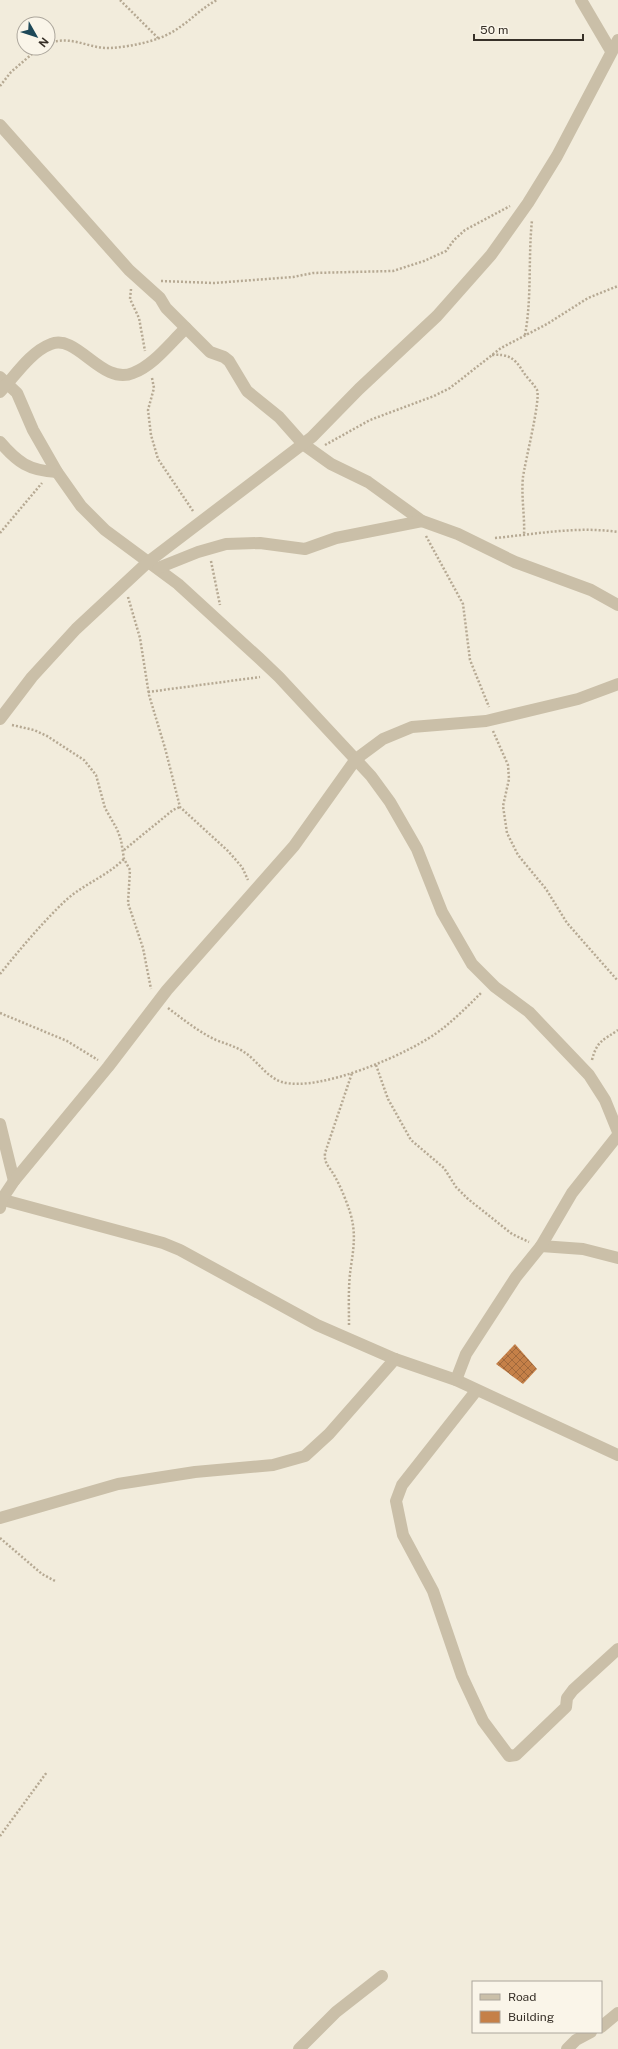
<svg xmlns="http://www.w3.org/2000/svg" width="618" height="2049" font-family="'Public Sans',sans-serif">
<defs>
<pattern id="building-cross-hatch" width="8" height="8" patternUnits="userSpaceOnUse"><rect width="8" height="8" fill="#c58048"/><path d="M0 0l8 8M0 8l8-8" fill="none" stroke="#a1693c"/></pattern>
</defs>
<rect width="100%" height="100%" fill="#f2ecdc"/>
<path fill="url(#building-cross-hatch)" d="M 515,1344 L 537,1369 L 523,1384 L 496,1364 Z"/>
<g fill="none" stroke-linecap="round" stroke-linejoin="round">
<g stroke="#b6a993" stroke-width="2.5" stroke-dasharray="2 2" stroke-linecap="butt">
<path d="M 120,0 L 158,38"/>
<path d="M 48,43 C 74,35 88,49 111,48 C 134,46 161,41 180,27 C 192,19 203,7 217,0"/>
<path d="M 0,86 L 11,72 L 39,48"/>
<path d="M 161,281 L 214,283 L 293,277 L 313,273 L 393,271 L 424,261 L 446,251 L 454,240 L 465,230 L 510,206"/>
<path d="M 131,289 L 130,299 L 139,318 L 145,351"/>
<path d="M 525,335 C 532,297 528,259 532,220"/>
<path d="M 492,355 C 507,354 514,357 522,370 C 526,377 533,383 537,390 C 541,399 525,462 523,477 C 521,497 525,516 524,536"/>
<path d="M 152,378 L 154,388 L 148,410 L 151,435 L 158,459 L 193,511"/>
<path d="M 325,445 L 370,420 L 434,396 L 450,388 L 501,348 L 547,324 L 588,298 L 618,286"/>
<path d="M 0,533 L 42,483"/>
<path d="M 426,536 L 463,604 L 470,660 L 489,707"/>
<path d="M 495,538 C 537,534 577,526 618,532"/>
<path d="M 211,561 L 220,605"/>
<path d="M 128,597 L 140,638 L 149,695 L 165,748 L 180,807 L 228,851 L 242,867 L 248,880"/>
<path d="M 148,692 L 260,677"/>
<path d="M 12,725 L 34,730 L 47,736 L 84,760 L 96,775 L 105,808 L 117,829 L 121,840 L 124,859 L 130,870 L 128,903 L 143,948 L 151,989"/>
<path d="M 493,731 L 508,765 L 509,779 L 503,806 L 507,833 L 518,855 L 546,889 L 567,923 L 618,981"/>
<path d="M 124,850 L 173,810 L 180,807"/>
<path d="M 0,974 C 21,948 42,923 66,900 C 84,884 107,876 124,859"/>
<path d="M 168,1008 C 184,1020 199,1032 216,1040 C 226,1044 235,1046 244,1052 C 257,1060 266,1077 282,1082 C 319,1093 412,1053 442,1029 C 456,1018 469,1005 482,992"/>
<path d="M 0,1013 L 67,1041 L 98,1060"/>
<path d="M 592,1060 C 597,1040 604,1040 618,1030"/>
<path d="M 376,1065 L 388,1099 L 411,1140 L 444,1168 L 456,1187 L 468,1199 L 512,1234 L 529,1242"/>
<path d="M 349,1325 C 349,1306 348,1285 351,1266 C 354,1246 356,1232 350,1212 C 346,1200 340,1185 334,1175 C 329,1166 324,1164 325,1153 L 352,1073"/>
<path d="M 0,1538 L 42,1574 L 55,1581"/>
<path d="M 0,1836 L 47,1772"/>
</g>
<g stroke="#cabfa8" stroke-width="12">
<path d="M 581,0 L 611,51"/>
<path d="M 0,125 L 129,270 L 160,298 L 166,308 L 210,352 L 224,357 L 229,361 L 247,391 L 279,417 L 303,444 L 331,464 L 368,482 L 422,521 L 458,534 L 515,562 L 591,590 L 618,605"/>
<path d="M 0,377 L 17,393 L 33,430 L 57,472 L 81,506 L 105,530 L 178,584 L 259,658 L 279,677 L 371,776 L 390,802 L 417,849 L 442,912 L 472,964 L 495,987 L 529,1012 L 589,1075 L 605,1100 L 618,1132"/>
<path d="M 0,392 C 15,376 30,352 51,344 C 77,333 102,386 133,373 C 154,365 170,343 186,328"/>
<path d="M 0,442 C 17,462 29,471 57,472"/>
<path d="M 158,568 L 198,552 L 226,544 L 260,543 L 305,549 L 336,538 L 422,521"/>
<path d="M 0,719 L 32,677 L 76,629 L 148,562 L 312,437 L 359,389 L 437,316 L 491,255 L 528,203 L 557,156 L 618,40"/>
<path d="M 0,1124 L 14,1181"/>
<path d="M 0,1199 L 163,1243 L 180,1250 L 317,1325 L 395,1359 L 456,1380 L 618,1455"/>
<path d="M 0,1208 L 2,1199 L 14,1181 L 108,1067 L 167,990 L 294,846 L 356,759 L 383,739 L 412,727 L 486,721 L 578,699 L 618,684"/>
<path d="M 541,1246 L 583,1249 L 618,1258"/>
<path d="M 456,1380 L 466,1354 L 516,1277 L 541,1246 L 572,1193 L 618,1135"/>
<path d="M 476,1391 L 402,1485 L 396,1501 L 403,1535 L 433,1591 L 462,1676 L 483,1721 L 509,1756 L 516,1755 L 566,1707 L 567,1698 L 573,1690 L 618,1649"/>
<path d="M 0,1518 L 118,1484 L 195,1472 L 273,1465 L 305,1456 L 329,1434 L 395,1359"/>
<path d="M 601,2027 L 618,2013"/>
<path d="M 299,2049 L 336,2012 L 382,1976"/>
<path d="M 567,2049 L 576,2040 L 591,2032"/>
</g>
</g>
<rect x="472" y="1981" width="130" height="52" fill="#faf5e9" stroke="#aca69c"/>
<rect x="480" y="1994" width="20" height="6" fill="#cabfa8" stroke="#aca69c"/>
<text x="508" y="2001" font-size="12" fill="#373028">Road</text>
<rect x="480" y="2011" width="20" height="12" fill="#c58048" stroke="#aca69c"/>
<text x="508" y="2021" font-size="12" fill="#373028">Building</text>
<g transform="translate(36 36) rotate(129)"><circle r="19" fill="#faf5e9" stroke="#aca69c"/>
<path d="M0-3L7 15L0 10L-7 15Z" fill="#1e4858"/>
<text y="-6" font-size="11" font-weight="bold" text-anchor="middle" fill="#373028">N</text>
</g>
<path d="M474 34v6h109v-6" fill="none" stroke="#373028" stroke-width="2"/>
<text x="480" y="34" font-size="12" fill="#373028" stroke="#faf5e9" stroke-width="3" paint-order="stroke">50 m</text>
</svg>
